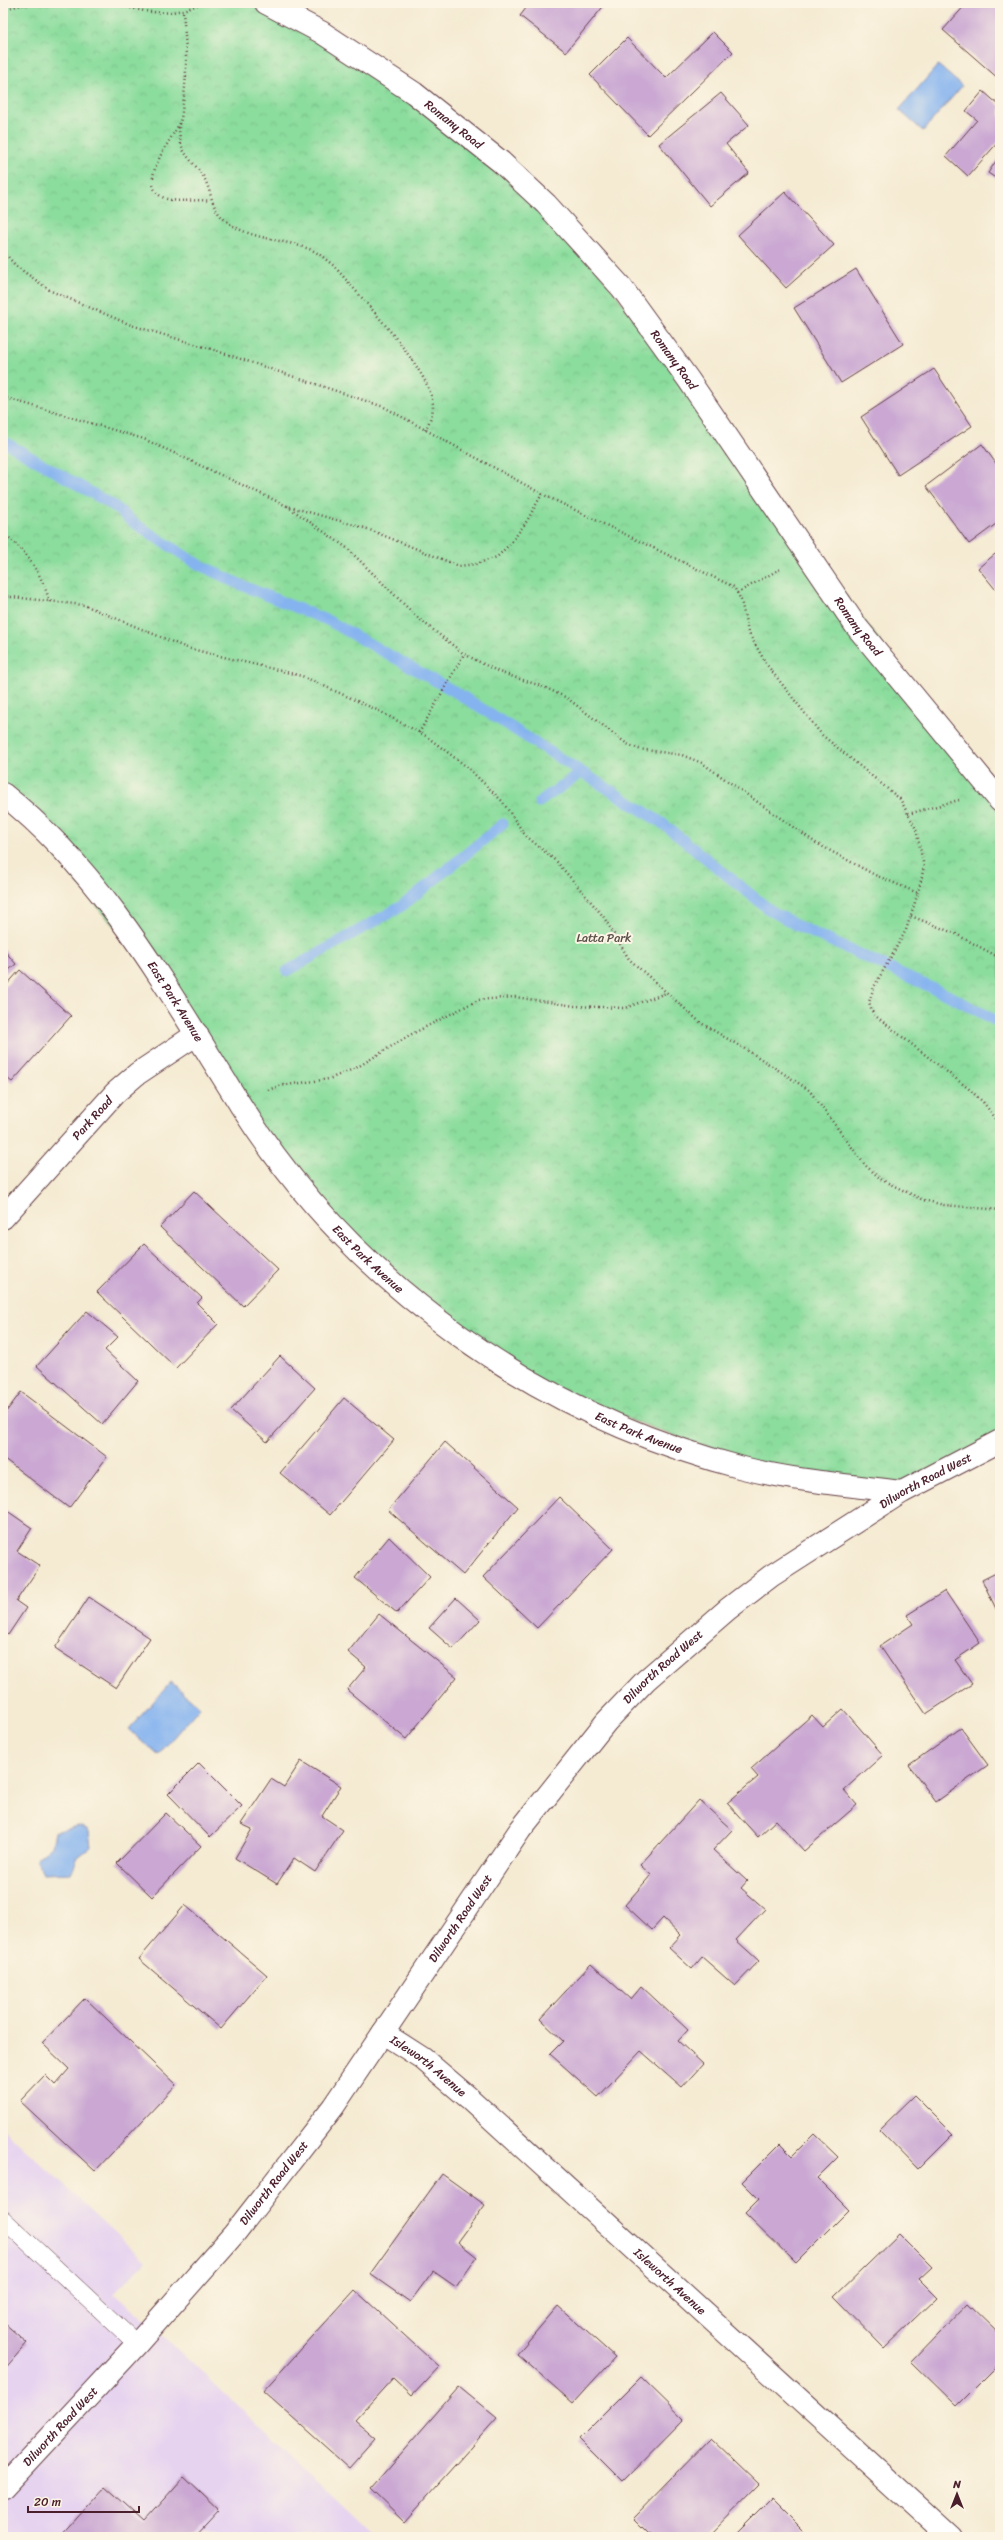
<svg xmlns="http://www.w3.org/2000/svg" width="1003" height="2540" font-family="Sriracha,sans-serif">
<defs>
<pattern id="park-crowns" width="20" height="18" patternUnits="userSpaceOnUse"><rect width="20" height="18" fill="#8bdd9d"/><path d="M2 6a3 3 0 1 1 6 0M12 15a3 3 0 1 1 6 0" fill="none" stroke="#79bd87"/></pattern>
</defs>
<rect width="100%" height="100%" fill="#fcf5e5"/>
<filter id="ink" filterUnits="userSpaceOnUse"><feTurbulence type="fractalNoise" baseFrequency=".025" numOctaves="2"/><feDisplacementMap in="SourceGraphic" scale="8" xChannelSelector="R" yChannelSelector="G"/><feConvolveMatrix kernelMatrix="1 2 1 2 8 2 1 2 1" color-interpolation-filters="sRGB"/></filter>
<filter id="wash" filterUnits="userSpaceOnUse"><feTurbulence type="fractalNoise" baseFrequency=".012" numOctaves="4" result="noise"/><feDisplacementMap in="SourceGraphic" scale="16" xChannelSelector="R" yChannelSelector="G"/><feGaussianBlur stdDeviation="0.9" result="paint"/><feColorMatrix in="noise" values="0 0 0 0 0 0 0 0 0 0 0 0 0 0 0 0 0 1.4 0 .05"/><feComposite in="paint" operator="in"/></filter>
<g filter="url(#wash)">
<rect width="100%" height="100%" fill="#f5ebd3"/>
<path fill="#e6d3f0" d="M 3,2129 L 146,2261 L 114,2294 L 182,2353 L 375,2537 L 3,2537 Z"/>
<path fill="url(#park-crowns)" stroke="#6a7e64" d="M 3,3 L 261,3 L 414,93 L 546,204 L 743,459 L 1000,801 L 1000,1441 L 902,1492 L 787,1478 L 527,1381 L 314,1207 L 180,1005 L 3,794 Z"/>
<g fill="#85b3ef" stroke="#68698d">
<path d="M 938,65 L 962,86 L 923,131 L 899,110 Z"/>
<path d="M 171,1682 L 200,1707 L 158,1755 L 129,1729 Z"/>
<path d="M 77,1826 L 84,1827 L 89,1831 L 91,1847 L 78,1857 L 71,1873 L 43,1874 L 36,1859 L 52,1846 L 55,1832 Z"/>
</g>
<g fill="none" stroke-linecap="round" stroke-linejoin="round">
<g stroke="#85b3ef" stroke-width="11">
<path d="M 3,441 L 114,506 L 134,523 L 196,563 L 241,585 L 329,621 L 457,693 L 662,823 L 770,910 L 798,926 L 954,998 L 1000,1023"/>
<path d="M 539,802 L 581,773"/>
<path d="M 287,971 L 402,906 L 503,824"/>
</g>
</g>
<g id="blocks">
<g fill="#caa8d3">
<path d="M 530,3 L 606,3 L 566,52 L 520,16 Z"/>
<path d="M 967,3 L 1000,3 L 1000,80 L 943,30 Z"/>
<path d="M 713,32 L 733,52 L 648,135 L 590,75 L 627,38 L 666,78 Z"/>
<path d="M 983,91 L 1000,106 L 1000,140 L 968,176 L 946,156 L 977,120 L 966,111 Z"/>
<path d="M 721,93 L 749,125 L 726,144 L 749,173 L 710,206 L 659,144 Z"/>
<path d="M 1000,155 L 1000,181 L 988,173 Z"/>
<path d="M 785,192 L 834,245 L 786,288 L 738,235 Z"/>
<path d="M 856,269 L 903,344 L 841,383 L 794,308 Z"/>
<path d="M 934,369 L 972,426 L 898,475 L 861,417 Z"/>
<path d="M 982,444 L 1000,469 L 1000,521 L 969,544 L 926,486 Z"/>
<path d="M 1000,550 L 1000,595 L 978,568 Z"/>
<path d="M 3,949 L 16,964 L 3,975 Z"/>
<path d="M 20,970 L 71,1016 L 12,1082 L 3,1075 L 3,989 Z"/>
<path d="M 194,1191 L 278,1270 L 243,1306 L 160,1227 Z"/>
<path d="M 144,1244 L 202,1298 L 197,1303 L 218,1324 L 176,1368 L 97,1292 Z"/>
<path d="M 87,1311 L 118,1337 L 105,1350 L 138,1381 L 102,1424 L 37,1366 Z"/>
<path d="M 280,1356 L 315,1388 L 267,1442 L 231,1410 Z"/>
<path d="M 21,1392 L 107,1457 L 69,1508 L 3,1458 L 3,1416 Z"/>
<path d="M 344,1398 L 394,1440 L 330,1515 L 280,1473 Z"/>
<path d="M 445,1442 L 518,1507 L 463,1575 L 388,1510 Z"/>
<path d="M 559,1497 L 613,1549 L 537,1628 L 483,1577 Z"/>
<path d="M 3,1508 L 32,1528 L 17,1551 L 40,1566 L 16,1601 L 26,1608 L 8,1635 L 3,1631 Z"/>
<path d="M 389,1537 L 430,1577 L 397,1613 L 355,1578 Z"/>
<path d="M 1000,1571 L 1000,1617 L 982,1580 Z"/>
<path d="M 945,1591 L 980,1643 L 955,1660 L 972,1684 L 926,1714 L 880,1646 L 913,1624 L 907,1615 Z"/>
<path d="M 89,1597 L 150,1638 L 116,1688 L 55,1648 Z"/>
<path d="M 456,1598 L 480,1620 L 453,1649 L 429,1628 Z"/>
<path d="M 379,1614 L 457,1677 L 406,1739 L 347,1690 L 366,1667 L 348,1652 Z"/>
<path d="M 843,1709 L 883,1755 L 844,1790 L 857,1805 L 804,1851 L 776,1820 L 758,1837 L 727,1803 L 758,1777 L 751,1769 L 812,1715 L 823,1727 Z"/>
<path d="M 961,1728 L 988,1765 L 936,1802 L 909,1765 Z"/>
<path d="M 301,1761 L 341,1786 L 322,1816 L 343,1830 L 315,1872 L 294,1858 L 277,1884 L 235,1858 L 252,1829 L 241,1824 L 271,1779 L 284,1787 Z"/>
<path d="M 199,1763 L 242,1806 L 210,1837 L 168,1794 Z"/>
<path d="M 699,1800 L 732,1830 L 713,1850 L 747,1881 L 741,1888 L 765,1909 L 736,1940 L 759,1961 L 735,1986 L 702,1957 L 692,1969 L 669,1948 L 681,1935 L 663,1918 L 652,1930 L 625,1905 L 651,1875 L 640,1865 Z"/>
<path d="M 166,1813 L 201,1846 L 152,1897 L 117,1863 Z"/>
<path d="M 185,1905 L 267,1975 L 221,2029 L 139,1959 Z"/>
<path d="M 591,1964 L 630,1999 L 641,1986 L 688,2030 L 678,2041 L 703,2064 L 682,2087 L 641,2051 L 598,2097 L 550,2054 L 563,2041 L 540,2019 Z"/>
<path d="M 85,1998 L 176,2085 L 95,2171 L 20,2101 L 45,2075 L 55,2085 L 69,2069 L 42,2043 Z"/>
<path d="M 914,2095 L 953,2134 L 918,2169 L 879,2129 Z"/>
<path d="M 814,2134 L 838,2157 L 817,2178 L 849,2210 L 796,2263 L 745,2213 L 759,2199 L 742,2182 L 780,2144 L 792,2156 Z"/>
<path d="M 442,2174 L 485,2205 L 458,2242 L 477,2257 L 456,2287 L 433,2271 L 410,2302 L 370,2274 Z"/>
<path d="M 899,2234 L 932,2267 L 919,2279 L 937,2297 L 884,2348 L 834,2297 Z"/>
<path d="M 355,2290 L 439,2367 L 412,2396 L 393,2378 L 355,2420 L 376,2438 L 349,2468 L 263,2391 Z"/>
<path d="M 968,2303 L 1000,2334 L 1000,2362 L 956,2406 L 911,2362 Z"/>
<path d="M 558,2306 L 615,2357 L 573,2403 L 517,2354 Z"/>
<path d="M 3,2322 L 27,2343 L 3,2371 Z"/>
<path d="M 641,2377 L 684,2419 L 622,2482 L 579,2439 Z"/>
<path d="M 459,2387 L 497,2418 L 404,2522 L 370,2489 Z"/>
<path d="M 711,2438 L 759,2484 L 707,2537 L 652,2537 L 633,2518 Z"/>
<path d="M 184,2477 L 219,2510 L 194,2537 L 59,2537 L 105,2486 L 144,2521 Z"/>
<path d="M 771,2498 L 810,2537 L 732,2537 Z"/>
</g>
</g>
</g>
<g filter="url(#ink)">
<use href="#blocks" fill-opacity="0" stroke="#643e44" stroke-width="1"/>
<g fill="none" stroke-linecap="round" stroke-linejoin="round">
<g stroke="#643e44" stroke-width="18">
<path id="service" d="M 3,2219 L 137,2344"/>
</g>
<g stroke="#643e44" stroke-width="24">
<g id="minor">
<path id="s1" d="M 266,3 L 321,32 L 414,93 L 501,162 L 546,204 L 622,288 L 688,379 L 856,626 L 1000,801"/>
<path id="s2" d="M 3,794 C 107,876 171,996 241,1106 C 354,1285 538,1415 743,1468 C 795,1481 849,1485 902,1492"/>
<path id="s3" d="M 3,1218 L 115,1093 L 137,1074 L 197,1034"/>
<path id="s4" d="M 383,2033 L 422,2058 L 469,2098 L 950,2537"/>
<path id="s5" d="M 3,2488 L 137,2344 L 234,2234 L 333,2107 L 520,1830 L 606,1722 L 646,1680 L 728,1609 L 771,1576 L 902,1492 L 1000,1441"/>
</g>
</g>
<g stroke="#643e44" stroke-width="2.5" stroke-dasharray="1 3" stroke-linecap="butt">
<path d="M 111,3 C 146,12 167,19 202,3"/>
<path d="M 3,9 L 31,3"/>
<path d="M 183,12 C 186,43 188,71 183,103 C 182,110 182,118 179,124 C 171,140 142,176 157,193 C 169,206 195,198 210,201"/>
<path d="M 179,123 C 179,155 187,153 203,176 C 212,191 210,207 224,219 C 246,239 277,238 303,247 C 316,250 324,258 334,266 C 358,294 426,366 432,399 C 435,411 430,420 425,431"/>
<path d="M 3,251 L 16,266 L 51,291 L 131,325 L 211,349 L 384,407 L 542,494 L 734,587 L 741,600 L 748,632 L 767,665 L 822,735 L 900,799 L 916,829 L 924,867 L 918,893"/>
<path d="M 3,397 L 144,439 L 287,506 L 365,528 L 459,566 L 476,564 L 497,557 L 510,544 L 527,521 L 542,494"/>
<path d="M 287,506 L 347,548 L 418,618 L 464,654 L 499,672 L 544,687 L 567,698 L 627,744 L 639,749 L 682,755 L 702,763 L 816,843 L 875,875 L 918,893 L 906,930 L 874,987 L 869,1002 L 873,1014 L 969,1089 L 983,1102 L 1000,1124"/>
<path d="M 3,533 C 27,551 41,573 50,602"/>
<path d="M 737,593 L 780,569"/>
<path d="M 3,596 L 84,605 L 187,648 L 302,676 L 377,710 L 426,736 L 467,767 L 502,801 L 525,835 L 557,862 L 603,916 L 629,959 L 701,1023 L 755,1055 L 809,1090 L 865,1165 L 882,1180 L 923,1200 L 944,1205 L 1000,1210"/>
<path d="M 419,733 L 464,654"/>
<path d="M 908,814 L 959,800"/>
<path d="M 911,916 L 956,934 L 1000,958"/>
<path d="M 268,1090 L 279,1086 L 329,1079 L 356,1068 L 410,1035 L 478,1000 L 515,997 L 575,1006 L 625,1008 L 666,993"/>
</g>
<use href="#service" stroke="#fff" stroke-width="17"/>
<use href="#minor" stroke="#fff" stroke-width="22"/>
</g>
</g>
<g text-anchor="middle" dominant-baseline="central" stroke-width="4" stroke-linejoin="round" paint-order="stroke">
<g font-size="12" fill="#4a1f2b" stroke="#fcf5e5">
<text stroke="none"><textPath href="#s1" startOffset="224">Romany Road</textPath></text>
<text stroke="none"><textPath href="#s1" startOffset="548">Romany Road</textPath></text>
<text stroke="none"><textPath href="#s1" startOffset="872">Romany Road</textPath></text>
<text stroke="none"><textPath href="#s2" startOffset="271">East Park Avenue</textPath></text>
<text stroke="none"><textPath href="#s3" startOffset="134">Park Road</textPath></text>
<text stroke="none"><textPath href="#s2" startOffset="594">East Park Avenue</textPath></text>
<text stroke="none"><textPath href="#s2" startOffset="918">East Park Avenue</textPath></text>
<text stroke="none"><textPath href="#s5" startOffset="1379">Dilworth Road West</textPath></text>
<text stroke="none"><textPath href="#s5" startOffset="1056">Dilworth Road West</textPath></text>
<text stroke="none"><textPath href="#s5" startOffset="732">Dilworth Road West</textPath></text>
<text stroke="none"><textPath href="#s4" startOffset="56">Isleworth Avenue</textPath></text>
<text stroke="none"><textPath href="#s5" startOffset="408">Dilworth Road West</textPath></text>
<text stroke="none"><textPath href="#s4" startOffset="380">Isleworth Avenue</textPath></text>
<text stroke="none"><textPath href="#s5" startOffset="84">Dilworth Road West</textPath></text>
</g>
<g font-size="12" fill="#5a4e48" stroke="#fcf5e5">
<text x="604" y="938">Latta Park</text>
</g>
</g>
<rect width="1003" height="2540" fill="none" stroke="#fcf5e5" stroke-width="16"/>
<g transform="translate(957 2494)" stroke="#fcf5e5" stroke-width="3" paint-order="stroke">
<path d="M0-3L7 15L0 10L-7 15Z" fill="#4a1f2b"/>
<text y="-6" font-size="11" font-weight="bold" text-anchor="middle" fill="#4a1f2b">N</text>
</g>
<path d="M28 2506v6h111v-6" fill="none" stroke="#4a1f2b" stroke-width="2"/>
<text x="34" y="2506" font-size="12" fill="#4a1f2b" stroke="#fcf5e5" stroke-width="3" paint-order="stroke">20 m</text>
</svg>
